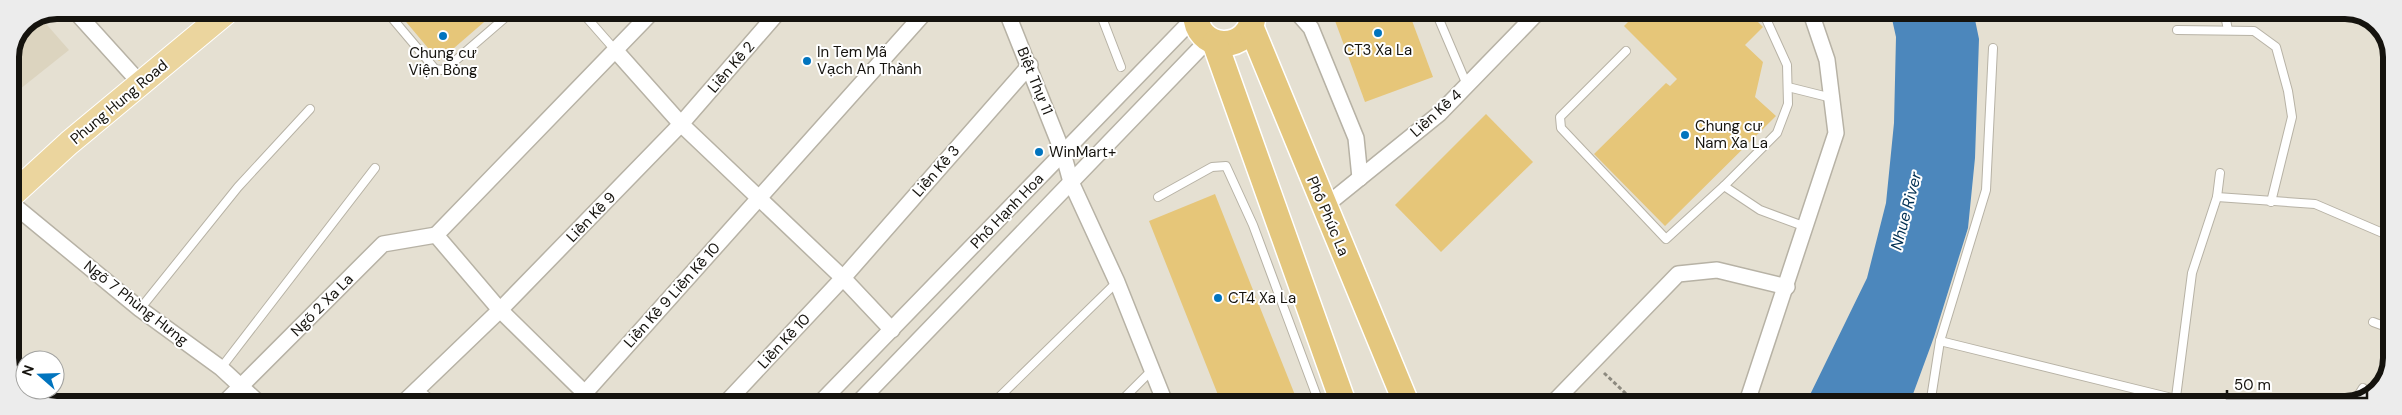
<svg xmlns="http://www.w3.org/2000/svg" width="2402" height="415" font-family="'DM Sans',sans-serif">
<rect width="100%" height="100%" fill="#e5e0d2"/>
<path fill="#dcd4bf" d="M 40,17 L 69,50 L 10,97 L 10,56 L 24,23 Z"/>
<path fill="#4c87bc" d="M 1890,10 L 1973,10 L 1979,39 L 1975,158 L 1968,228 L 1934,337 L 1909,405 L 1805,405 L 1867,278 L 1886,203 L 1894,123 L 1896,37 Z"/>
<g fill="#e6c679">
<path d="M 396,10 L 498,10 L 439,61 Z"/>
<path d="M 1331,10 L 1408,10 L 1433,77 L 1365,102 Z"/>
<path d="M 1640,10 L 1746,10 L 1763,27 L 1745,45 L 1763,62 L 1755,97 L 1776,116 L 1665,226 L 1594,154 L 1666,83 L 1670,86 L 1677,79 L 1624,26 Z"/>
<path d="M 1486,114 L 1533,162 L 1441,252 L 1395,205 Z"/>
<path d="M 1215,194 L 1251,285 L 1299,405 L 1222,405 L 1201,352 L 1149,221 Z"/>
</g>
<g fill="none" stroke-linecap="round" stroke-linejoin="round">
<g stroke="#b7b2a5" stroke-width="10">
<g id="service">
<path d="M 391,10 L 392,18 L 435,69 L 442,70 L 448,67 L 514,10"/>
<path d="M 580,10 L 616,51"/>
<path d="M 1099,10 L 1121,67"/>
<path d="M 1435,10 L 1467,85"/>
<path d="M 1762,10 L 1787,65 L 1788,104 L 1777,133 L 1724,186 L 1760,210 L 1806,227"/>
<path d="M 2224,10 L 2228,30"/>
<path d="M 2177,30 L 2254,31 L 2276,47 L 2288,91 L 2292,117 L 2271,202"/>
<path d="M 1626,51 L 1560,117 L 1561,128 L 1666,239 L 1724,186"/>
<path d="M 1788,87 L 1832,98"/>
<path d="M 1158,197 L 1212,167 L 1226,166 L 1253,225 L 1320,405"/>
<path d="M 2217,197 L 2315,204 L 2392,237"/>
<path d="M 140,309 L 238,187 L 310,109"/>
<path d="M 2373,322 L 2392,329"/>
<path d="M 1940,341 L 2176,399"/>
<path d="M 221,368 L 375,168"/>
<path d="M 416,388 L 438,405"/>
<path d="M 2354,402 L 2363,388"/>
<path d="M 991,405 L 1117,282"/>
<path d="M 1117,405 L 1152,370"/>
<path d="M 1930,405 L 1940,341 L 1986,190 L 1993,48"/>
<path d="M 2175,405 L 2192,273 L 2217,197 L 2220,173"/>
</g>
</g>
<g stroke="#b7b2a5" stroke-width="18">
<g id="minor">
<path d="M 74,10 L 141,84"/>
<path d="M 1006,10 L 1063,153 L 1071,182 L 1117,282 L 1166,405"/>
<path d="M 1295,10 L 1311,28 L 1356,138 L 1360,178"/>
<path d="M 616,51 L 681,124 L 843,278 L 892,330"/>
<path d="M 10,202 L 140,309 L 221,368 L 261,405"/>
<path d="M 1324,207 L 1439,114 L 1540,10"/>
<path d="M 436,235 L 654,10"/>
<path d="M 436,235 L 500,310 L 597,405"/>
<path d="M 584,394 L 927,10"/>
<path d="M 222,405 L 383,244 L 436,235"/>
<path d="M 401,405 L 500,310 L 681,124 L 780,10"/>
<path d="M 724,405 L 843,278 L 1030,65"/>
<path d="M 818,405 L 1195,17"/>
<path d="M 856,405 L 1208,40"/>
<path d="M 1551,405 L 1678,274 L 1717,270 L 1787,287"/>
<path d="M 1746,405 L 1836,133 L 1827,60 L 1810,10"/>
</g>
</g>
<g stroke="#fff" stroke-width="26">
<path id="primary" d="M 10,197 L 69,143 L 229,10"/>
</g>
<g stroke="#fff" stroke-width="28">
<g id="trunk">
<path d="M 1196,10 C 1192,53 1253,55 1253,13"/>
<path d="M 1251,27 L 1407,405"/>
<path d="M 1215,43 L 1344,405"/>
</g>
</g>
<path stroke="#8d8a7f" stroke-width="3" stroke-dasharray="4 2.5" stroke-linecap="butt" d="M 1604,373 L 1638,405"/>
<use href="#service" stroke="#fff" stroke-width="8"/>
<use href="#minor" stroke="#fff" stroke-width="15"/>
<use href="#primary" stroke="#ebd59e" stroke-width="24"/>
<use href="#trunk" stroke="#e4c77e" stroke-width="25"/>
</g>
<g fill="#0174be" stroke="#fff" stroke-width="2">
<circle cx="1378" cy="33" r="5"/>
<circle cx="443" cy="36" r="5"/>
<circle cx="807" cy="61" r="5"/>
<circle cx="1685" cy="135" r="5"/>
<circle cx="1039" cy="152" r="5"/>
<circle cx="1218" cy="298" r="5"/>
</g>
<g text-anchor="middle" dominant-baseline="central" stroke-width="4" stroke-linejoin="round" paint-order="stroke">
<g font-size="15" fill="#15130e" stroke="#fff" text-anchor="start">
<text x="1378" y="50" text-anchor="middle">CT3 Xa La</text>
<text x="817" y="52">In Tem Mã<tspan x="817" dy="17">Vạch An Thành</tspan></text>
<text x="443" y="53" text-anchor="middle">Chung cư<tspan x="443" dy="17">Viện Bỏng</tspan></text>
<text x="1695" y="126">Chung cư<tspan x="1695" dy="17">Nam Xa La</tspan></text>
<text x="1049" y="152">WinMart+</text>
<text x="1228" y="298">CT4 Xa La</text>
</g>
<g font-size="15" fill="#15130e" stroke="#fff">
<text transform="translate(731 67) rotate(-49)">Liền Kề 2</text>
<text transform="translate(1035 81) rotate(68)">Biệt Thự 11</text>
<text transform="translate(119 102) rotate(-40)">Phung Hung Road</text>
<text transform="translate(1436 113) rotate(-42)">Liền Kề 4</text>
<text transform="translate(936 171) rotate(-49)">Liền Kề 3</text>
<text transform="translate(1007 211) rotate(-46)">Phố Hạnh Hoa</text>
<text transform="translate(1328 216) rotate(67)">Phố Phúc La</text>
<text transform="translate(591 217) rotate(-46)">Liền Kề 9</text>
<text transform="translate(672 295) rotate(-48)">Liền Kề 9 Liền Kề 10</text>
<text transform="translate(136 303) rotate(38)">Ngõ 7 Phùng Hưng</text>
<text transform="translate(322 305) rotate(-45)">Ngõ 2 Xa La</text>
<text transform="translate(784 341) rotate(-47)">Liền Kề 10</text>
</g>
<g font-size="16" font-style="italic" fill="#002f52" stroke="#fff">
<text transform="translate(1906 211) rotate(-75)">Nhue River</text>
</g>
</g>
<path d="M0 0H2402V415H0ZM57 19H2345A38 38 0 0 1 2383 57V358A38 38 0 0 1 2345 396H57A38 38 0 0 1 19 358V57A38 38 0 0 1 57 19Z" fill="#ececec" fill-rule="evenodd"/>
<path fill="none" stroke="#15130e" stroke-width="6" d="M57 19H2345A38 38 0 0 1 2383 57V358A38 38 0 0 1 2345 396H57A38 38 0 0 1 19 358V57A38 38 0 0 1 57 19Z"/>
<g transform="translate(40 375) rotate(290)"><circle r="24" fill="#ffffff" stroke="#a1a19f"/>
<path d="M0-4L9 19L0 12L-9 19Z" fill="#0174be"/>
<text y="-8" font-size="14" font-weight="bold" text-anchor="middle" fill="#15130e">N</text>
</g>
<path d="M2227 390v8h140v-8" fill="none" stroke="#15130e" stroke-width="2.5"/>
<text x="2234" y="390" font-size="15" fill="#15130e" stroke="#ffffff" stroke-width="4" paint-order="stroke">50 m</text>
</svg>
